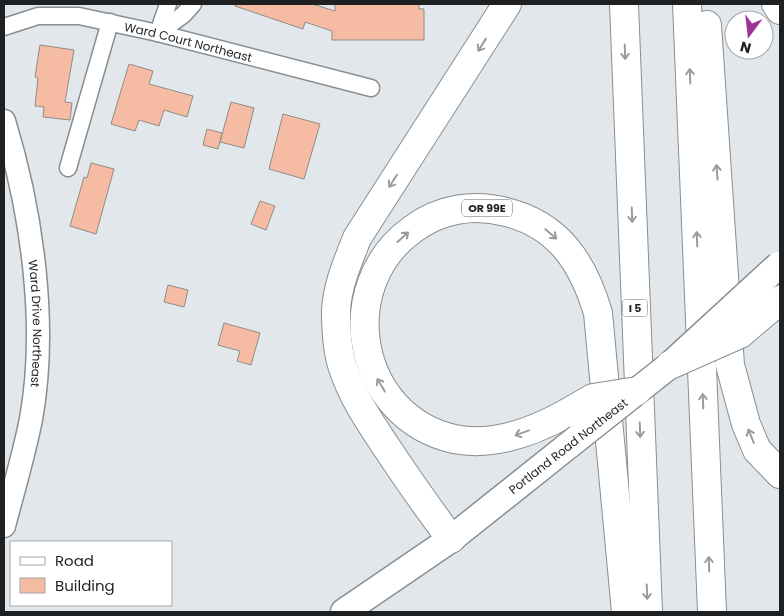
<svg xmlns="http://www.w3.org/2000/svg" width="784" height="616" font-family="Poppins,sans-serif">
<rect width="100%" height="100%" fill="#e2e7eb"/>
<g fill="#f6bca3" stroke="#918b88">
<path d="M 236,4 L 312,4 L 335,11 L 335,4 L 419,4 L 419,9 L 424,9 L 424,40 L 332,40 L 332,31 L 305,22 L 303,29 L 235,6 Z"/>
<path d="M 40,45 L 74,50 L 65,102 L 72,103 L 70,120 L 43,117 L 44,107 L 35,106 L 38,78 L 35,77 Z"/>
<path d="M 129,64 L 153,71 L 149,84 L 193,96 L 187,117 L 164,110 L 159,126 L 139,120 L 135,131 L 111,124 Z"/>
<path d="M 231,102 L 254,108 L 244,148 L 220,142 Z"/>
<path d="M 283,114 L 320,124 L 304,179 L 269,169 Z"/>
<path d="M 207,129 L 222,133 L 218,149 L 203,145 Z"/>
<path d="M 91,163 L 114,169 L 96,234 L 70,226 L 84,177 L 87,178 Z"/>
<path d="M 260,201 L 275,206 L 266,230 L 251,224 Z"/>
<path d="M 168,285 L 188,290 L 184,307 L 164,302 Z"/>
<path d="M 224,323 L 260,333 L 251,365 L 237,361 L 240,351 L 218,345 Z"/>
</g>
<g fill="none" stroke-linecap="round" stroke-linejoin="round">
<g stroke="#898e92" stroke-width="19">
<g id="minor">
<path id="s1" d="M 4,27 L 38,16 L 79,16 L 158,33 L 371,88"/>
<path d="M 158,33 L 183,15 L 193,4"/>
<path d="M 158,33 L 168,4"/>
<path d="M 68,168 L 110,22"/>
</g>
</g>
<g stroke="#898e92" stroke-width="25">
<g id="secondary">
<path id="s2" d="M 4,121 C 32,212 48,325 31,419 C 24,455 13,491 4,526"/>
</g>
</g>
<g stroke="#898e92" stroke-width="29">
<path id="primary" d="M 344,612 L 451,539 L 569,445"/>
</g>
<g stroke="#898e92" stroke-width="30">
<g id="motorway">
<path d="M 624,4 L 648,612"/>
<path d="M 687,4 L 712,612"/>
<path d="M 776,4 L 780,10"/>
<path d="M 707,25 L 730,365 L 746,424 L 757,450 L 780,474"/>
<path d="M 567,413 C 533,432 493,447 454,439 C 356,417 333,286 413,229 C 440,209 474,203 506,212 C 559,225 583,263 598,313 L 626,612"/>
<path d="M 451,539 C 428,508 406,477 385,445 C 369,421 352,396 343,368 C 337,351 336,330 336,311 C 337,286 348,261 357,238 L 507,4"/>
</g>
</g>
<use href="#minor" stroke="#fff" stroke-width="16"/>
<use href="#secondary" stroke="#fff" stroke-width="22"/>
<use href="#primary" stroke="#fff" stroke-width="26"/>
<use href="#motorway" stroke="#fff" stroke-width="28"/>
<g stroke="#898e92" stroke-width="29" stroke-linecap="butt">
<path id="primary-bridge" d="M 569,445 L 670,365 L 779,265"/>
</g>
<g stroke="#898e92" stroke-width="30" stroke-linecap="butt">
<g id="motorway-bridge">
<path d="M 670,365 L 740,334 L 780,300"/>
<path d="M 567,413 L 593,398 L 637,391"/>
</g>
</g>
<use href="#primary-bridge" stroke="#fff" stroke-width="26"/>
<use href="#motorway-bridge" stroke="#fff" stroke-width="28"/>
</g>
<defs><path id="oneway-shaft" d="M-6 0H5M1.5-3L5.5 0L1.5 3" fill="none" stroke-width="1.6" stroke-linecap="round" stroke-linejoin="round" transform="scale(1.25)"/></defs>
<g stroke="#9a9b9c">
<use href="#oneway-shaft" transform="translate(482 45) rotate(122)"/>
<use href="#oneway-shaft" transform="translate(625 52) rotate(88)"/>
<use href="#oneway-shaft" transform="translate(690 76) rotate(-92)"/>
<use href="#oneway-shaft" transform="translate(717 172) rotate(-94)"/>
<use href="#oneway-shaft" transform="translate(393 181) rotate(123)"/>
<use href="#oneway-shaft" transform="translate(632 215) rotate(88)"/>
<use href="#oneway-shaft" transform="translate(551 234) rotate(40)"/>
<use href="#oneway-shaft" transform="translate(403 237) rotate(-42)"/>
<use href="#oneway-shaft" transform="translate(697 239) rotate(-92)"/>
<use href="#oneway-shaft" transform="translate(381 385) rotate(-121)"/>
<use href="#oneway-shaft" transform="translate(703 401) rotate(-92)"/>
<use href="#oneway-shaft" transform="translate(640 430) rotate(88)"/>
<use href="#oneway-shaft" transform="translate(522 433) rotate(160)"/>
<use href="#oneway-shaft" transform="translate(751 436) rotate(-112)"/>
<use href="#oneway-shaft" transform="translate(709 564) rotate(-92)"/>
<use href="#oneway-shaft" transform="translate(647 592) rotate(88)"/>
</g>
<g text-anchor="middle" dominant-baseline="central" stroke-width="4" stroke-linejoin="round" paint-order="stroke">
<g fill="#fff" stroke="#626364" stroke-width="1">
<rect x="462" y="199.5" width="50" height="17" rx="4"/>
<rect x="622.5" y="299.5" width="25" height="17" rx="4"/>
</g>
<g font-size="11" font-weight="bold" fill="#1e2022">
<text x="487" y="208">OR 99E</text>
<text x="635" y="308">I 5</text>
</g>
<g font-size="12" fill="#1e2022" stroke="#fff">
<text stroke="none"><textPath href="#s1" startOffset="189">Ward Court Northeast</textPath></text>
<text stroke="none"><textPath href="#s2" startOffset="206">Ward Drive Northeast</textPath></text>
<text transform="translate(568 446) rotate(-38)">Portland Road Northeast</text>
</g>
</g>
<rect width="784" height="616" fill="none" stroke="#1e2022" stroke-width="10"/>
<rect x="10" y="541" width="162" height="65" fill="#ffffff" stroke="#a5a6a7"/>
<rect x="20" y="557" width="25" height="8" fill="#ffffff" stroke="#a5a6a7"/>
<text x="55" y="566" font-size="15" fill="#1e2022">Road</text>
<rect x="20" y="578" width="25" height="15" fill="#f6bca3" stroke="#a5a6a7"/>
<text x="55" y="591" font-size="15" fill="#1e2022">Building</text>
<g transform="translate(749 35) rotate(195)"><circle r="24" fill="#ffffff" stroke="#a5a6a7"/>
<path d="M0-4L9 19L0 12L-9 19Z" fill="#9b3396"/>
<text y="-8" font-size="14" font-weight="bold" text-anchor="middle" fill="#1e2022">N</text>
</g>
</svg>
